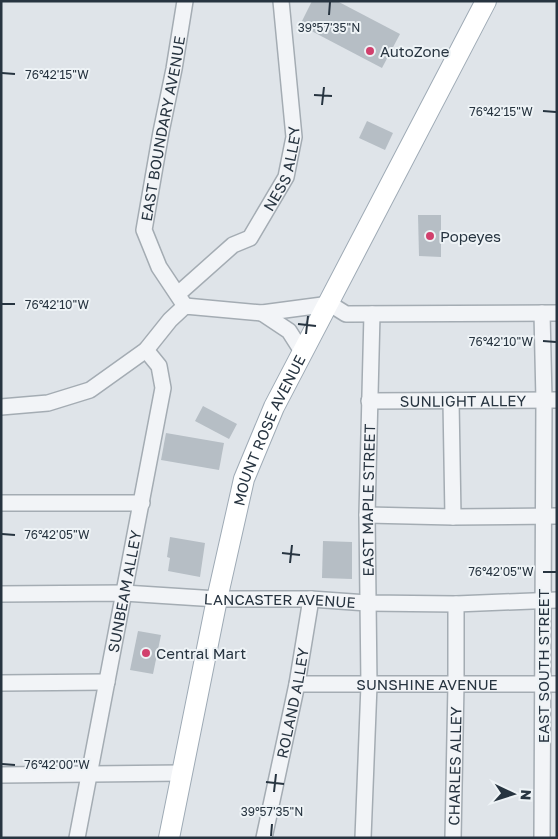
<svg xmlns="http://www.w3.org/2000/svg" width="558" height="839" font-family="'Golos Text',sans-serif">
<rect width="100%" height="100%" fill="#dfe4e9"/>
<g fill="#b6bec5">
<path d="M 312,1 L 337,1 L 400,34 L 382,68 L 300,25 Z"/>
<path d="M 367,121 L 393,133 L 385,150 L 359,138 Z"/>
<path d="M 418,215 L 441,215 L 441,257 L 419,256 Z"/>
<path d="M 203,406 L 237,424 L 229,439 L 195,421 Z"/>
<path d="M 166,433 L 224,443 L 219,470 L 161,460 Z"/>
<path d="M 170,537 L 205,543 L 200,577 L 168,571 L 170,558 L 167,557 Z"/>
<path d="M 323,541 L 352,542 L 352,579 L 322,578 Z"/>
<path d="M 138,631 L 161,635 L 153,674 L 130,670 Z"/>
</g>
<g fill="none" stroke-linecap="round" stroke-linejoin="round">
<g stroke="#a4acb3" stroke-width="18">
<g id="minor">
<path id="s1" d="M 178,294 L 233,245 L 250,238 L 286,177 L 294,137 L 281,1"/>
<path id="s2" d="M 185,306 L 159,267 L 144,230 L 161,132 L 174,69 L 185,1"/>
<path d="M 542,313 L 544,400 L 542,838"/>
<path d="M 303,353 L 289,331 L 262,313 L 330,304 L 346,314 L 557,313"/>
<path id="s3" d="M 369,401 L 557,400"/>
<path d="M 451,401 L 453,517"/>
<path d="M 1,407 L 48,403 L 90,390 L 146,350 L 170,320 L 185,306 L 262,313"/>
<path d="M 1,503 L 142,503"/>
<path d="M 367,515 L 453,517 L 557,516"/>
<path id="s4" d="M 1,594 L 124,593 L 217,599 L 311,599 L 367,603 L 456,604 L 557,600"/>
<path d="M 1,683 L 107,682"/>
<path id="s5" d="M 297,684 L 557,684"/>
<path d="M 1,775 L 182,773"/>
<path id="s6" d="M 77,838 L 163,388 L 159,366 L 146,350"/>
<path id="s7" d="M 264,838 L 297,684 L 311,599"/>
<path id="s8" d="M 363,838 L 369,685 L 367,515 L 372,314"/>
<path id="s9" d="M 453,838 L 456,684 L 456,604"/>
</g>
</g>
<g stroke="#9eaab5" stroke-width="22">
<g id="major">
<path id="s10" d="M 169,838 L 217,599 L 244,479 L 274,407 L 486,1"/>
</g>
</g>
<use href="#minor" stroke="#f2f4f7" stroke-width="15"/>
<use href="#major" stroke="#fff" stroke-width="20"/>
</g>
<path fill="none" stroke="#273440" stroke-width="2" d="M 329,15 L 330,2M 2,73 L 15,74M 314,95 L 332,96M 322,105 L 324,87M 543,111 L 556,112M 2,304 L 15,304M 298,324 L 316,326M 306,334 L 308,316M 543,341 L 556,342M 2,534 L 15,535M 282,553 L 300,555M 290,563 L 292,545M 543,572 L 556,572M 2,764 L 15,765M 266,782 L 284,784M 274,792 L 276,774M 271,836 L 272,824"/>
<g fill="#d1406d" stroke="#eef3f6" stroke-width="2">
<circle cx="370" cy="51" r="5"/>
<circle cx="430" cy="236" r="5"/>
<circle cx="146" cy="653" r="5"/>
</g>
<g text-anchor="middle" dominant-baseline="central" stroke-width="4" stroke-linejoin="round" paint-order="stroke">
<g font-size="15" fill="#273440" stroke="#eef3f6" text-anchor="start">
<text x="380" y="51">AutoZone</text>
<text x="440" y="236">Popeyes</text>
<text x="156" y="653">Central Mart</text>
</g>
<g font-size="15" fill="#273440" stroke="#eef3f6">
<text stroke="none"><textPath href="#s2" startOffset="190">EAST BOUNDARY AVENUE</textPath></text>
<text stroke="none"><textPath href="#s1" startOffset="170">NESS ALLEY</textPath></text>
<text stroke="none"><textPath href="#s3" startOffset="94">SUNLIGHT ALLEY</textPath></text>
<text stroke="none"><textPath href="#s10" startOffset="421">MOUNT ROSE AVENUE</textPath></text>
<text stroke="none"><textPath href="#s8" startOffset="338">EAST MAPLE STREET</textPath></text>
<text stroke="none"><textPath href="#s6" startOffset="251">SUNBEAM ALLEY</textPath></text>
<text stroke="none"><textPath href="#s4" startOffset="279">LANCASTER AVENUE</textPath></text>
<text transform="translate(543 666) rotate(-90)">EAST SOUTH STREET</text>
<text stroke="none"><textPath href="#s5" startOffset="130">SUNSHINE AVENUE</textPath></text>
<text stroke="none"><textPath href="#s7" startOffset="138">ROLAND ALLEY</textPath></text>
<text stroke="none"><textPath href="#s9" startOffset="72">CHARLES ALLEY</textPath></text>
</g>
</g>
<g font-size="12" text-anchor="middle" fill="#273440" stroke="#eef3f6" stroke-width="4" stroke-linejoin="round" paint-order="stroke">
<text x="329" y="32">39°57'35"N</text>
<text x="57" y="79">76°42'15"W</text>
<text x="501" y="116">76°42'15"W</text>
<text x="57" y="309">76°42'10"W</text>
<text x="501" y="346">76°42'10"W</text>
<text x="57" y="539">76°42'05"W</text>
<text x="501" y="576">76°42'05"W</text>
<text x="57" y="769">76°42'00"W</text>
<text x="272" y="816">39°57'35"N</text>
</g>
<rect width="558" height="839" fill="none" stroke="#273440" stroke-width="5"/>
<g transform="translate(513 794) rotate(94)" stroke="#eef3f6" stroke-width="4" paint-order="stroke">
<path d="M0-4L9 19L0 12L-9 19Z" fill="#273440"/>
<text y="-8" font-size="14" font-weight="bold" text-anchor="middle" fill="#273440">N</text>
</g>
</svg>
